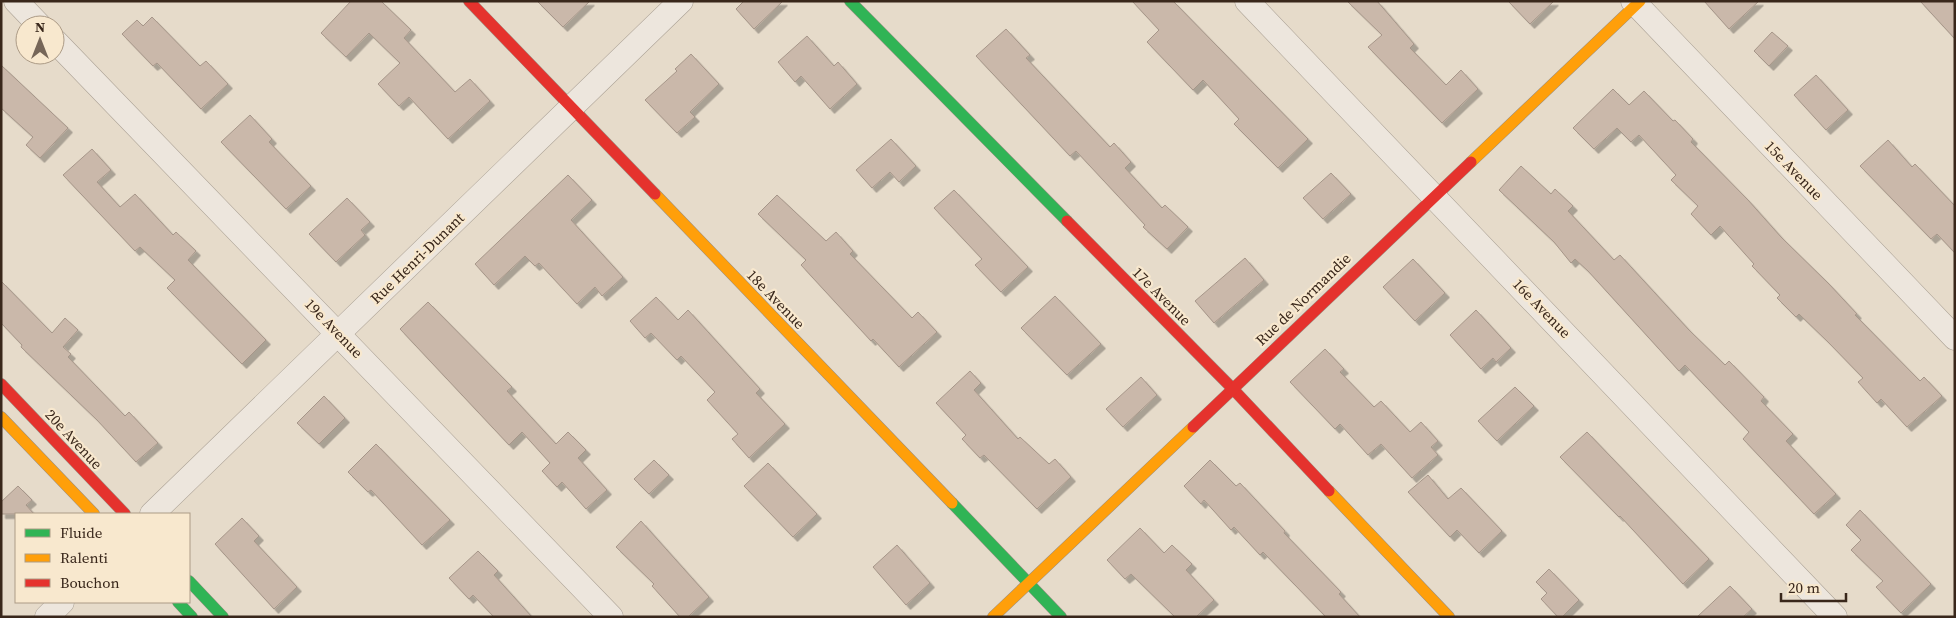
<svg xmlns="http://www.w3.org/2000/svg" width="1956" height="618" font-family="'Source Serif 4',serif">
<defs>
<filter id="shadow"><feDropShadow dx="4.5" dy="4.5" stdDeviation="0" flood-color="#0004"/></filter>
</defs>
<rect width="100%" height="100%" fill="#e6dbca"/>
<g fill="#cab8aa" stroke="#a69689" filter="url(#shadow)">
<path d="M 351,1 L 381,1 L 411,30 L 404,38 L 455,92 L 470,79 L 490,101 L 448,139 L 409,97 L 399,106 L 378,84 L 400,63 L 369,33 L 346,57 L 321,33 Z"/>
<path d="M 537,1 L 590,1 L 563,27 Z"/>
<path d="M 744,1 L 783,1 L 754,29 L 736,9 Z"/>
<path d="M 1132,1 L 1173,1 L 1308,139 L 1278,168 L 1234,124 L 1239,119 L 1203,80 L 1193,90 L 1147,42 L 1159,30 Z"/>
<path d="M 1347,1 L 1377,1 L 1414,44 L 1410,48 L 1446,85 L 1461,70 L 1478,89 L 1442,123 L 1368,47 L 1382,35 Z"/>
<path d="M 1508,1 L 1554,1 L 1530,24 Z"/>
<path d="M 1704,1 L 1759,1 L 1729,29 Z"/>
<path d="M 1920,1 L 1955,1 L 1955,39 Z"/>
<path d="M 152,17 L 200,66 L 206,61 L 228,84 L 201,109 L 157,63 L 153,66 L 122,34 L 137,20 L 143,26 Z"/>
<path d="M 1006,29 L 1030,55 L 1026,58 L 1110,147 L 1114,143 L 1131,162 L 1125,168 L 1162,208 L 1165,205 L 1188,227 L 1167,249 L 1143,227 L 1145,225 L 1076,151 L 1070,156 L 976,56 Z"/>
<path d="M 1772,32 L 1788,46 L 1769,66 L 1754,51 Z"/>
<path d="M 807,36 L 834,66 L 838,62 L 857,84 L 830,109 L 801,76 L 795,82 L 778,62 Z"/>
<path d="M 691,54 L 719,84 L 690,112 L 695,117 L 677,133 L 645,100 L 677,71 L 675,69 Z"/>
<path d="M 1,65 L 68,128 L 40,158 L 26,145 L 33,137 L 1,108 Z"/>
<path d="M 1816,75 L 1848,110 L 1826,130 L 1794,95 Z"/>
<path d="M 1613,89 L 1629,105 L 1644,91 L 1673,121 L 1675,120 L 1693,139 L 1691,142 L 1748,200 L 1781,237 L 1829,284 L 1857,314 L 1855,315 L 1920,381 L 1924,377 L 1942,396 L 1907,427 L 1881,399 L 1877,403 L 1858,382 L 1863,378 L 1828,342 L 1799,314 L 1796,317 L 1777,298 L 1780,295 L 1752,266 L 1754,264 L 1720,226 L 1711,235 L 1691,214 L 1698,206 L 1671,180 L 1676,175 L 1639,135 L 1631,142 L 1617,128 L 1594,149 L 1573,128 Z"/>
<path d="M 250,115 L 272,139 L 269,142 L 311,186 L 286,209 L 221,142 Z"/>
<path d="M 891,139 L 916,166 L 899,182 L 890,172 L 872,188 L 856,170 Z"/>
<path d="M 1888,140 L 1912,167 L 1915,164 L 1955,206 L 1955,253 L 1937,234 L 1931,239 L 1860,166 Z"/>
<path d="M 92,149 L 111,170 L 97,182 L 120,207 L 135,194 L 173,235 L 176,232 L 196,251 L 188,260 L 266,340 L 242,364 L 167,288 L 175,280 L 140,247 L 135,251 L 63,175 Z"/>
<path d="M 1521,166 L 1551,194 L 1555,189 L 1573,206 L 1568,211 L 1614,260 L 1620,255 L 1689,330 L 1725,365 L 1729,361 L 1764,397 L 1761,401 L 1793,434 L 1786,441 L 1836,494 L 1814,514 L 1743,439 L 1749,432 L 1685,365 L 1679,371 L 1588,271 L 1575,259 L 1571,263 L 1554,242 L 1499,190 Z"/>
<path d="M 1331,173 L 1351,194 L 1323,219 L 1303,198 Z"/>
<path d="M 568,175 L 592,200 L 571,220 L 623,277 L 602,296 L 595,287 L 577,304 L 539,263 L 535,266 L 525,256 L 494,285 L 475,264 Z"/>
<path d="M 954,190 L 1028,267 L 1001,292 L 975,265 L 982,259 L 934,208 Z"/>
<path d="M 777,195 L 826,241 L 836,232 L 853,251 L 850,254 L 912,318 L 918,312 L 937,332 L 899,367 L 873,339 L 871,341 L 801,265 L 806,260 L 758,214 Z"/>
<path d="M 347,198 L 370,222 L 361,230 L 365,235 L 336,262 L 309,234 Z"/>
<path d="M 1245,258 L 1264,280 L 1214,323 L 1195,301 Z"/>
<path d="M 1413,259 L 1445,293 L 1415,321 L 1383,287 Z"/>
<path d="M 1,281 L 52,333 L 65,318 L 78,330 L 63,347 L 71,354 L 68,357 L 125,416 L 129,412 L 158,443 L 136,462 L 97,420 L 21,347 L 22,345 L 1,323 Z"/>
<path d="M 1055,296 L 1101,344 L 1067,375 L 1021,328 Z"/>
<path d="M 656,297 L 678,320 L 688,310 L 760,389 L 756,393 L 785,424 L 749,458 L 732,439 L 738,434 L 707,400 L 715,392 L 681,356 L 677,360 L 651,333 L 645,338 L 630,321 Z"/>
<path d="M 428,302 L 512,387 L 507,391 L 556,444 L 568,432 L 586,450 L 578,458 L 607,490 L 586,509 L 562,482 L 557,487 L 542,471 L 550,463 L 522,432 L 509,445 L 400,329 Z"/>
<path d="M 1476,310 L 1511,348 L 1496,362 L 1493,358 L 1481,369 L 1450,335 Z"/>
<path d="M 1325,349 L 1344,369 L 1340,372 L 1374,407 L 1381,401 L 1410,432 L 1421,422 L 1438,441 L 1431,447 L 1438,455 L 1412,478 L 1381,444 L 1368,455 L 1340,424 L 1335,429 L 1290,382 Z"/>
<path d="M 970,371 L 981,383 L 974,390 L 1018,439 L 1020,437 L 1049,464 L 1055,459 L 1071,477 L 1037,509 L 984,455 L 980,458 L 962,439 L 966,435 L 936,403 Z"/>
<path d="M 1141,377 L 1157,395 L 1123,427 L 1106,409 Z"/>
<path d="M 1515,387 L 1534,406 L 1497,441 L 1478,421 Z"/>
<path d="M 324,396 L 345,418 L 319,444 L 297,423 Z"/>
<path d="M 1587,432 L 1709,559 L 1683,584 L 1620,516 L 1619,517 L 1560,457 Z"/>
<path d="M 376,444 L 450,520 L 422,545 L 371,490 L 368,492 L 348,472 Z"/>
<path d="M 654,460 L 669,475 L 649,494 L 634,479 Z"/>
<path d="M 1210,460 L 1236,486 L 1240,483 L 1285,531 L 1284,533 L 1341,592 L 1339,594 L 1360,617 L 1326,617 L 1263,552 L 1260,555 L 1234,527 L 1231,530 L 1204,500 L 1201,504 L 1184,486 Z"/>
<path d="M 768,463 L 817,514 L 793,537 L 744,486 Z"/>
<path d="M 1428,475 L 1448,499 L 1461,488 L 1502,531 L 1479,553 L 1457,530 L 1450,537 L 1408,492 Z"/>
<path d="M 18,486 L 32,500 L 26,505 L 34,514 L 1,514 L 1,502 Z"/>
<path d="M 1860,510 L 1931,584 L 1901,613 L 1876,587 L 1883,581 L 1851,550 L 1861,540 L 1846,525 Z"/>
<path d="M 242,518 L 259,536 L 254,541 L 297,587 L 274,609 L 215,544 Z"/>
<path d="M 641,521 L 709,597 L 688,617 L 680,617 L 652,586 L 654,584 L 616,547 Z"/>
<path d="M 1140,528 L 1164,553 L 1172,545 L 1192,564 L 1186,570 L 1214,600 L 1196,617 L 1175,617 L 1131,574 L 1125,579 L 1107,560 Z"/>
<path d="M 897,545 L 930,583 L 906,605 L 873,567 Z"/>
<path d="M 478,551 L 498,571 L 494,575 L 532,617 L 494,617 L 473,595 L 469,599 L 449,578 Z"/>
<path d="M 1549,569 L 1579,600 L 1562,617 L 1558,617 L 1541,599 L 1547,593 L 1536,582 Z"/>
<path d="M 1730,586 L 1752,609 L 1743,617 L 1697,617 Z"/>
</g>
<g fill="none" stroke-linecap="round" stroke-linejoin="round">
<g stroke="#aaa094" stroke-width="25">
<g id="street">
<path d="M 16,1 L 39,25"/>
<path d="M 1247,1 L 1835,617"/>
<path d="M 1633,1 L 1955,338"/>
<path d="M 55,41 L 611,617"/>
<path d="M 152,514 L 681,1"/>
<path d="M 47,617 L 62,602"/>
</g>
</g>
<g stroke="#9a8f83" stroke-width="12">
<g id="fast">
<path d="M 850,1 L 1067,221"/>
<path d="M 952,503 L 1061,617"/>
<path d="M 189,581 L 223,617"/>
<path d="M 178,602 L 192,617"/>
</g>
</g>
<g stroke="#9a8f83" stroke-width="12">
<g id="slow">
<path d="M 1471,162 L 1640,1"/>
<path d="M 655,194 L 952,503"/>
<path d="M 1,417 L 94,514"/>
<path d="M 1329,491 L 1449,617"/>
<path d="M 993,617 L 1193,427"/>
</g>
</g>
<g stroke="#9a8f83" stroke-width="12">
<g id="jam">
<path d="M 469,1 L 655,194"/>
<path d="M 1067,221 L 1232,388 L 1329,491"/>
<path d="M 1,384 L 125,514"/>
<path d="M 1193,427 L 1471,162"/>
</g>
</g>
<use href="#street" stroke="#ede6dd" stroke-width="24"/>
<use href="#fast" stroke="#30b455" stroke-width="11"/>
<use href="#slow" stroke="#ff9f0a" stroke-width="11"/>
<use href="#jam" stroke="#e5322d" stroke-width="11"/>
</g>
<g text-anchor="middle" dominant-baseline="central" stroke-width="4.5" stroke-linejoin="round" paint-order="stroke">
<g font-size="15" fill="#39271b" stroke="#f8e8ce">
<text transform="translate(1794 170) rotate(46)">15e Avenue</text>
<text transform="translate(417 258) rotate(-44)">Rue Henri-Dunant</text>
<text transform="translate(1162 296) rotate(45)">17e Avenue</text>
<text transform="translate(776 299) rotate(46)">18e Avenue</text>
<text transform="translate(1303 299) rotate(-44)">Rue de Normandie</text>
<text transform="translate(1542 308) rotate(46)">16e Avenue</text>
<text transform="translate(334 328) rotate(46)">19e Avenue</text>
<text transform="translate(74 439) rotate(47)">20e Avenue</text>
</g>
</g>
<rect width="1956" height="618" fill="none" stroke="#39271b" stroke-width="5"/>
<rect x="15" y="513" width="175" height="90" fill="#f8e8ce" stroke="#ac9b86"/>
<rect x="25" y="529" width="25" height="8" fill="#30b455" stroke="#ac9b86"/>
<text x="60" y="538" font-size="15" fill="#39271b">Fluide</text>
<rect x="25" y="554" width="25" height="8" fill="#ff9f0a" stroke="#ac9b86"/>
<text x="60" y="563" font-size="15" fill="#39271b">Ralenti</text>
<rect x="25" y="579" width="25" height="8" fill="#e5322d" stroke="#ac9b86"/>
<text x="60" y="588" font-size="15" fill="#39271b">Bouchon</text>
<g transform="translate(40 40)"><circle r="24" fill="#f8e8ce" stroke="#ac9b86"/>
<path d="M0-4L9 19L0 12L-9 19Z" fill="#766658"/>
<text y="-8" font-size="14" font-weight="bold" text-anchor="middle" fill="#39271b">N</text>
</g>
<path d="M1781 593v8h65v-8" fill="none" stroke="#39271b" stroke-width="2.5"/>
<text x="1788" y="593" font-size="15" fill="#39271b" stroke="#f8e8ce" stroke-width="4" paint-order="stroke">20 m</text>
</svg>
